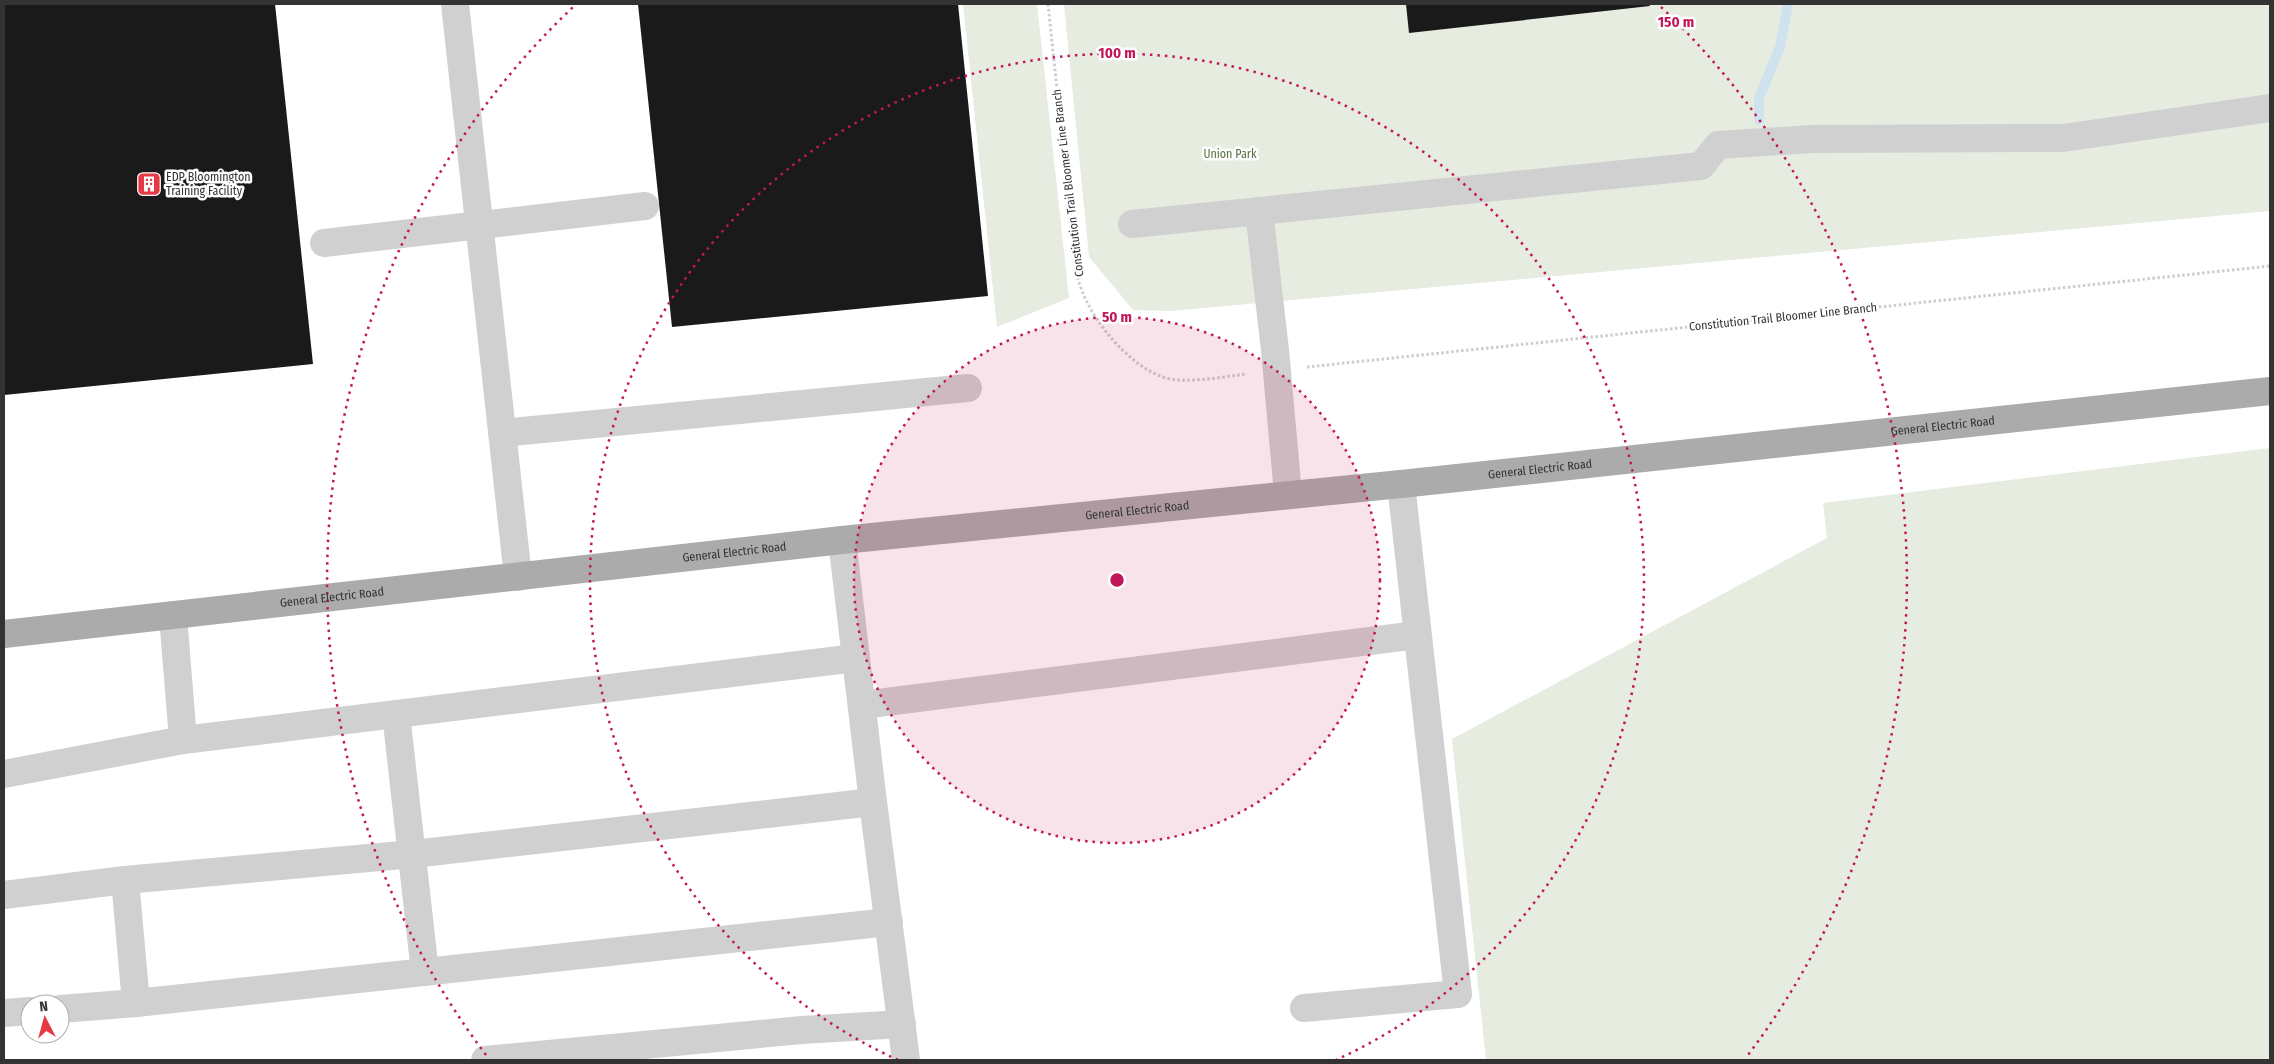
<svg xmlns="http://www.w3.org/2000/svg" width="2274" height="1064" font-family="'Fira Sans Condensed',sans-serif">
<rect width="100%" height="100%" fill="#fff"/>
<g fill="#e6ecdf">
<path d="M 963,4 L 1037,4 L 1069,298 L 997,327 Z"/>
<path d="M 1064,4 L 2270,4 L 2270,211 L 1171,311 L 1133,310 L 1089,257 Z"/>
<path d="M 2270,448 L 2270,1060 L 1486,1060 L 1452,739 L 1827,538 L 1823,503 Z"/>
</g>
<g fill="none" stroke-linecap="round" stroke-linejoin="round">
<path stroke="#cfe2ee" stroke-width="10" d="M 1759,120 L 1759,98 L 1780,47 L 1788,4"/>
</g>
<g fill="#1a1a1a">
<path d="M 4,4 L 275,4 L 313,364 L 4,395 Z"/>
<path d="M 638,4 L 958,4 L 988,296 L 672,327 Z"/>
<path d="M 1406,4 L 1649,4 L 1650,6 L 1409,33 Z"/>
</g>
<g fill="none" stroke-linecap="round" stroke-linejoin="round">
<g stroke="#cdcdcd" stroke-width="3" stroke-dasharray="2.5 2.5" stroke-linecap="butt">
<path d="M 1048,4 L 1075,259 C 1076,268 1077,277 1080,285 C 1091,321 1137,378 1178,380 C 1200,381 1224,377 1246,374"/>
<path d="M 1307,367 L 2270,266"/>
</g>
<g stroke="#d0d0d0" stroke-width="28">
<path d="M 455,4 L 518,577"/>
<path d="M 1259,211 L 1275,350 L 1288,494"/>
<path d="M 1132,224 L 1701,166 L 1718,145 L 1812,139 L 2063,138 L 2270,108"/>
<path d="M 324,243 L 645,206"/>
<path d="M 502,433 L 968,388"/>
<path d="M 842,540 L 873,802 L 906,1060"/>
<path d="M 862,705 L 1417,635"/>
<path d="M 396,714 L 425,972"/>
<path d="M 183,740 L 856,658"/>
<path d="M 4,774 L 183,740 L 173,616"/>
<path d="M 125,880 L 136,1003"/>
<path d="M 4,895 L 125,880 L 413,854 L 873,802"/>
<path d="M 1304,1008 L 1458,994 L 1401,484"/>
<path d="M 60,1009 L 136,1003 L 889,922"/>
<path d="M 4,1013 L 30,1011"/>
<path d="M 485,1060 L 802,1030 L 902,1024"/>
</g>
<path stroke="#ababab" stroke-width="28" id="s1" d="M 4,634 L 842,540 L 1401,484 L 2270,391"/>
</g>
<circle cx="1117" cy="580" r="263" fill="#c2185b" fill-opacity=".12"/>
<g fill="none" stroke="#c2185b" stroke-width="2.5" stroke-dasharray="2.5 5">
<circle cx="1117" cy="580" r="263"/>
<path d="M898 1060A527 527 0 1 1 1336 1060"/>
<path d="M486 1055A790 790 0 0 1 573 7M1661 7A790 790 0 0 1 1748 1055"/>
</g>
<defs>
<g id="building-square" transform="scale(1.25)"><rect x="-9" y="-9" width="18" height="18" rx="4" fill="#e63946" stroke="#fff"/><path d="M-4-6H4V6H1V3H-1V6H-4ZM-2.5-4.3h1.7v1.8h-1.7ZM.8-4.3h1.7v1.8H.8ZM-2.5-1h1.7V.8h-1.7ZM.8-1h1.7V.8H.8Z" fill="#fff"/></g>
</defs>
<g fill-rule="evenodd">
<use href="#building-square" x="149" y="184"/>
</g>
<g text-anchor="middle" dominant-baseline="central" stroke-width="5" stroke-linejoin="round" paint-order="stroke">
<g font-size="12" fill="#56703f" stroke="#fff">
<text x="1230" y="154">Union Park</text>
</g>
<g font-size="12" fill="#333" stroke="#fff" text-anchor="start">
<text x="166" y="177">EDP Bloomington<tspan x="166" dy="14">Training Facility</tspan></text>
</g>
<g font-size="12" fill="#333" stroke="#fff">
<text transform="translate(1068 183) rotate(-97)">Constitution Trail Bloomer Line Branch</text>
<text transform="translate(1783 317) rotate(-6)">Constitution Trail Bloomer Line Branch</text>
<text stroke="none"><textPath href="#s1" startOffset="1950">General Electric Road</textPath></text>
<text stroke="none"><textPath href="#s1" startOffset="1545">General Electric Road</textPath></text>
<text stroke="none"><textPath href="#s1" startOffset="1140">General Electric Road</textPath></text>
<text stroke="none"><textPath href="#s1" startOffset="735">General Electric Road</textPath></text>
<text stroke="none"><textPath href="#s1" startOffset="330">General Electric Road</textPath></text>
</g>
</g>
<circle cx="1117" cy="580" r="8" fill="#c2185b" stroke="#fff" stroke-width="2.5"/>
<g font-size="15" text-anchor="middle" font-weight="bold" fill="#c2185b" stroke="#fff" stroke-width="5" stroke-linejoin="round" paint-order="stroke">
<text x="1676" y="27">150 m</text>
<text x="1117" y="58">100 m</text>
<text x="1117" y="322">50 m</text>
</g>
<rect width="2274" height="1064" fill="none" stroke="#333333" stroke-width="10"/>
<g transform="translate(45 1019) rotate(354)"><circle r="24" fill="#ffffff" stroke="#adadad"/>
<path d="M0-4L9 19L0 12L-9 19Z" fill="#e63946"/>
<text y="-8" font-size="14" font-weight="bold" text-anchor="middle" fill="#333333">N</text>
</g>
</svg>
